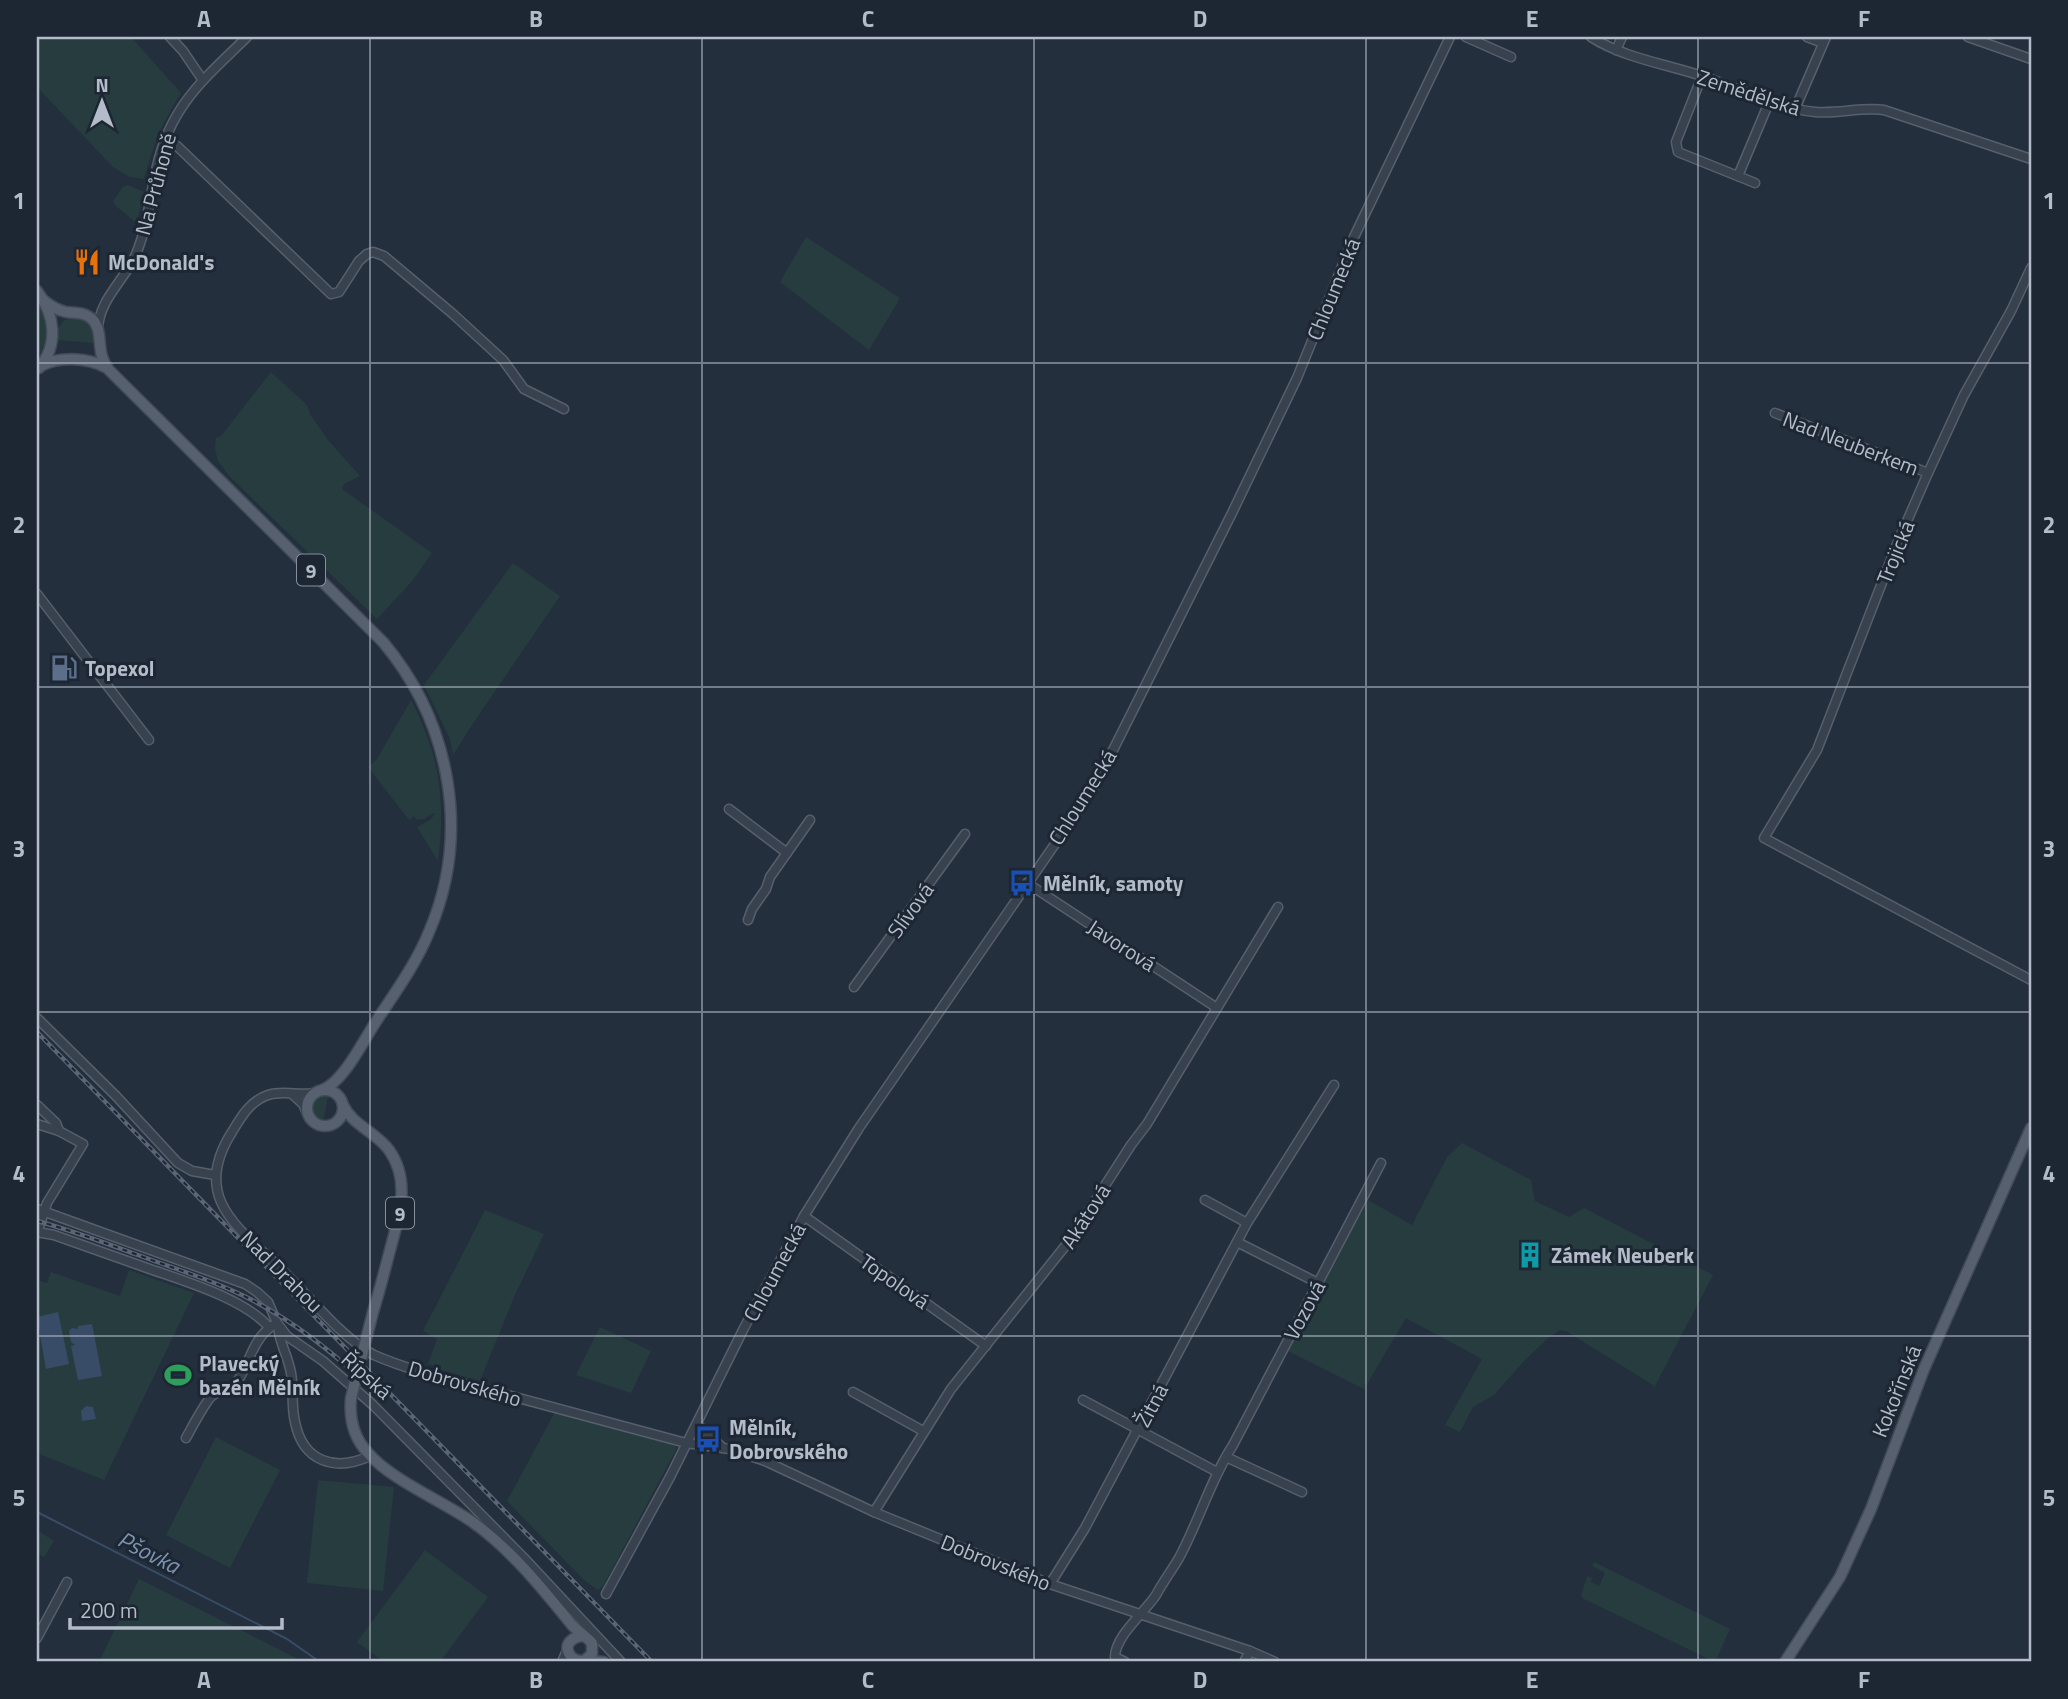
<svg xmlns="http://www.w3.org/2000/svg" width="2068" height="1699" font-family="'Titillium Web',sans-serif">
<rect width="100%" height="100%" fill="#242f3e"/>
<g fill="#263c3f">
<path d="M 37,37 L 131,37 L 181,93 C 161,125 154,144 144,179 L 130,177 L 113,167 L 37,87 Z"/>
<path d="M 128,185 L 144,192 L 137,221 L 134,221 L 116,206 L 113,201 L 123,187 Z"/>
<path d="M 806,237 L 900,298 L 869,350 L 780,282 Z"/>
<path d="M 37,302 C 49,322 51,337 37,358 Z"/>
<path d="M 72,317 C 88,318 96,327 93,343 L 56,340 C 57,328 60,321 72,317 Z"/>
<path d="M 271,372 L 307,405 L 310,414 L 328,440 L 360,476 L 344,484 L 342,489 L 432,553 L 413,580 L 377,619 L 229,476 L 218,461 L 215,449 L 216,438 L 221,436 Z"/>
<path d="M 513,563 L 560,596 L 472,725 L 453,755 L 450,739 L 424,685 Z"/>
<path d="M 411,700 C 440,756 446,800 438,861 L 417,827 L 430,820 L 435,814 L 433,813 L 424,819 L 417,820 L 414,816 L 409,820 L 368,767 L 377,759 Z"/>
<path d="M 322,1096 L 328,1096 L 323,1122 C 313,1119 309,1111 314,1101 Z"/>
<path d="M 1462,1143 L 1531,1180 L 1535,1201 L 1569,1217 L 1584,1208 L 1713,1275 L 1654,1388 L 1653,1385 L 1566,1331 L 1560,1330 L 1547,1339 L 1523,1362 L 1494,1395 L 1473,1407 L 1460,1432 L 1445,1425 L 1482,1359 L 1406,1318 L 1364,1389 L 1288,1351 L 1322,1283 L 1368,1200 L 1412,1225 L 1447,1157 Z"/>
<path d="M 485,1210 L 544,1234 L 514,1297 L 480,1381 L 440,1370 L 441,1368 L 428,1364 L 437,1339 L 423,1331 Z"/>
<path d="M 129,1270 L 194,1293 L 104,1480 L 37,1453 L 37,1280 L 47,1283 L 51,1272 L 120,1296 Z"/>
<path d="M 600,1327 L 651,1351 L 631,1393 L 576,1375 Z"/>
<path d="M 555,1412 L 610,1425 L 673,1444 L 677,1448 L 603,1586 L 598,1590 L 584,1580 L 507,1501 Z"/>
<path d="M 216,1437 L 280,1470 L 230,1568 L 166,1535 Z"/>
<path d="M 318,1480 L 394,1487 L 383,1591 L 307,1583 Z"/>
<path d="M 37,1530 L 54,1541 L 44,1557 L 37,1553 Z"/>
<path d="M 425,1550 L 488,1597 L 440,1662 L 384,1662 L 357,1642 Z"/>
<path d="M 1594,1562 L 1730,1629 L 1715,1662 L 1584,1599 L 1581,1596 L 1587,1576 L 1592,1578 L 1591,1582 L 1599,1586 L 1605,1573 L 1592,1566 Z"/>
<path d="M 139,1579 L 300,1660 L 303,1662 L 99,1662 Z"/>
</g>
<g fill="#394c67">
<path d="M 58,1312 L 69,1364 L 46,1369 L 37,1317 Z"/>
<path d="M 92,1324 L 102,1376 L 78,1380 L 71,1346 L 75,1345 L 71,1342 L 69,1331 L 72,1328 L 78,1329 L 78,1326 Z"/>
<path d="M 86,1406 L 93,1407 L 96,1419 L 82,1421 L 81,1411 Z"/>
</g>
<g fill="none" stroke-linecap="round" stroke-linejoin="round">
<path stroke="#394c67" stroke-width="2" d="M 37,1512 L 287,1639 L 320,1662"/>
<g stroke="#565f6c" stroke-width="11">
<g id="minor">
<path d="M 170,37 L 183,51 L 202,79"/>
<path d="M 1466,37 L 1511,57"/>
<path d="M 1591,37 C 1624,58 1666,64 1702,76 C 1739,88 1776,108 1815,112 C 1838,114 1861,107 1884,110 L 2031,159"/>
<path d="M 1807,37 L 1823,43"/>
<path d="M 1968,37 L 2031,59"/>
<path d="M 1616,50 L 1622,37"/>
<path d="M 1702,76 L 1676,142 L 1678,152 L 1755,183"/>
<path d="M 1795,109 L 1826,37"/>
<path d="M 164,140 L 177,146 L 331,294 L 339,292 L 359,261 L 367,254 L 373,252 L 384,256 L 453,314 L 503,360 L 524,389 L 564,409"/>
<path d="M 1738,176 L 1770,100"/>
<path d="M 2031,268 L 2011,311 L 1964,395 L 1928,473 L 1897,544 L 1817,750 L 1764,838 L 2031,980"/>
<path d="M 98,329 C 99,299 125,280 136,254 C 148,226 150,195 157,166 C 171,105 204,79 247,37"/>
<path d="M 1775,413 L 1928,473"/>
<path d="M 37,594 L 149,740"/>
<path d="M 729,809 L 787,853"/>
<path d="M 1027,883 L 1217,1008"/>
<path d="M 748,920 L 752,909 L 766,889 L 770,877 L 810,820"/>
<path d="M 854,987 L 965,834"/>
<path d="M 37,1018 L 116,1096 L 178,1163 L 192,1171 L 215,1175"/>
<path d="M 316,1093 C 300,1096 283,1090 268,1095 C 250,1101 241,1117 232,1132 C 188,1201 244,1231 288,1276 C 311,1299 347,1342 374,1355 C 413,1372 456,1381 496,1392 C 560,1409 623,1426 686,1443 L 730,1449 L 765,1461 L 874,1512 L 1050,1584 L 1250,1651 L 1275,1662"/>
<path d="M 293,1095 L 303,1104 L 307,1113"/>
<path d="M 37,1105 L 56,1123 L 59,1131"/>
<path d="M 37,1124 L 59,1131 L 83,1144 L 47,1203 L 37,1233"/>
<path d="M 37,1209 L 245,1284 L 257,1292 L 268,1302 L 277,1323 L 287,1336 L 323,1361 L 373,1405 L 524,1558 L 621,1662"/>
<path d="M 804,1216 L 986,1346"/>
<path d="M 1247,1223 L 1334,1085"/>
<path d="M 37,1232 L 54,1235 C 85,1246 116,1257 147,1268 C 184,1281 243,1298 269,1327"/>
<path d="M 1237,1242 L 1318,1283"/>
<path d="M 278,1326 C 279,1342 288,1356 291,1373 C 294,1389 291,1406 295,1422 C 303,1462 335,1472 370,1456"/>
<path d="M 853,1392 L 923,1431"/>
<path d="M 1083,1400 L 1217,1472"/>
<path d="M 697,1424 L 723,1448"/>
<path d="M 186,1438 C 191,1429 206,1400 213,1395 C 221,1389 230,1392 237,1382 C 250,1363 252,1340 272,1326"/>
<path d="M 1226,1457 L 1302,1492"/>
<path d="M 874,1512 L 951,1389 L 1070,1240 L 1131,1145 L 1147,1124 L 1278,907"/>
<path d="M 1050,1584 L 1085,1528 L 1247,1223 L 1205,1200"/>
<path d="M 606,1594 L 670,1477 L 744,1328 L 804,1216 L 859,1128 L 1095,786 L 1232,513 L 1297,378 L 1354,237 L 1450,37"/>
<path d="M 37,1638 L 67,1582"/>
<path d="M 562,1662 L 568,1648"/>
<path d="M 1125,1662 L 1115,1657 C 1115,1636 1145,1612 1156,1595 C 1163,1582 1172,1570 1179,1558 C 1199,1521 1210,1481 1233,1445 L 1381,1163"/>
<path d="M 1244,1662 L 1250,1651"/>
</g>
</g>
<g stroke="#414a57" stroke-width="13">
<g id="major">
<path d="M 37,291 C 55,315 59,344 39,368"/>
<path d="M 42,299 C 49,305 57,310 66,312 C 76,313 84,312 92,319 C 105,332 94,351 109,370 L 383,642 C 451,723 471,834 429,932 C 416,964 396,991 377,1020 C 364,1039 344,1082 322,1090"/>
<path d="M 43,365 C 60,356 88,358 105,367"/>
<circle cx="325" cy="1108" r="18"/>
<path d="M 343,1105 C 352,1125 376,1132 389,1150 C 412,1182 398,1219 389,1254 C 384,1273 379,1293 373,1312"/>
<path d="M 351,1398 C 349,1419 354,1438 368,1453 C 390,1479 442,1501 471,1521 C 511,1549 542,1588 572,1625 C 578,1632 586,1636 592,1643 L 592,1654 L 584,1661"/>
<path d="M 584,1636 C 574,1636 562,1644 570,1655 C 576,1665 594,1660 604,1662"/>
<path d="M 1785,1662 L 1840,1577 L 1871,1509 L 1924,1369 L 2031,1128"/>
</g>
</g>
<use href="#minor" stroke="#38414e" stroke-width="8"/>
<use href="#major" stroke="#56606e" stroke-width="10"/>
<g stroke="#5a6575" stroke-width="4.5">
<g id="rail">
<path d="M 37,1032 L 652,1662"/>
<path d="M 37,1221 C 71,1230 105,1243 138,1255 C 175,1269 213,1280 248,1298 C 293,1321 332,1351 368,1386"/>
</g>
</g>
<use href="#rail" stroke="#1d2633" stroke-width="2" stroke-dasharray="5" stroke-linecap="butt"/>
<g stroke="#414a57" stroke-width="13" stroke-linecap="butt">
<path id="major-bridge" d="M 351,1398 L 373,1312"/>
</g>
<use href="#major-bridge" stroke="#56606e" stroke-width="10"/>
</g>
<path fill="none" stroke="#b4bcc9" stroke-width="2" stroke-opacity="0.55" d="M 370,37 L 370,1662M 702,37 L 702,1662M 1034,37 L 1034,1662M 1366,37 L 1366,1662M 1698,37 L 1698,1662M 37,363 L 2031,363M 37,687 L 2031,687M 37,1012 L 2031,1012M 37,1336 L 2031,1336"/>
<defs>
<g id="restaurant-bare" transform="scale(2.1)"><path d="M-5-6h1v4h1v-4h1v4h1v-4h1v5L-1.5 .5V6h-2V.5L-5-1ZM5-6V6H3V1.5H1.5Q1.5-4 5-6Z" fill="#e8710a" stroke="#1d2633" stroke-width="2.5" paint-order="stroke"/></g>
<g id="fuel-bare" transform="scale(2.1)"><path d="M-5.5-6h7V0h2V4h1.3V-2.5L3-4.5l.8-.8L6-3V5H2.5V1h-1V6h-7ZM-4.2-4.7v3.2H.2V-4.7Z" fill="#5c6f8a" stroke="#1d2633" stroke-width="2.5" paint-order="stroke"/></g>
<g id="bus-bare" transform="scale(2.1)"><path d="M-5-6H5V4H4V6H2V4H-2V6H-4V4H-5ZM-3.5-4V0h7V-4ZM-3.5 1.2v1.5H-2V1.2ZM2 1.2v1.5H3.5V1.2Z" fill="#1a4fb4" stroke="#1d2633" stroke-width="2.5" paint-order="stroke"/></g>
<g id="building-bare" transform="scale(2.1)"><path d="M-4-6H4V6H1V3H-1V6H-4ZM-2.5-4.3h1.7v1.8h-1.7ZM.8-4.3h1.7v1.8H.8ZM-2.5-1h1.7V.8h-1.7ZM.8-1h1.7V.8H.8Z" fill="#0f9aa8" stroke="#1d2633" stroke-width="2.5" paint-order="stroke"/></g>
<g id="stadium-bare" transform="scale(2.1)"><path d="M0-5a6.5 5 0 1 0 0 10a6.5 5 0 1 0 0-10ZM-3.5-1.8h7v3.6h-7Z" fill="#2e9e5b" stroke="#1d2633" stroke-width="2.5" paint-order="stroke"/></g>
</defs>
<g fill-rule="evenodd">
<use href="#restaurant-bare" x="87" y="262"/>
<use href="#fuel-bare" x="64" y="668"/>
<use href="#bus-bare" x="1022" y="883"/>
<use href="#building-bare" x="1530" y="1255"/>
<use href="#stadium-bare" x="178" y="1375"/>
<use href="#bus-bare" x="708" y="1439"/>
</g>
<g text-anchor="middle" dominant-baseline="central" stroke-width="6" stroke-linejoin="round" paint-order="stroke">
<g fill="#1d2633" stroke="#878f9c" stroke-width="2">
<rect x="297" y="554.5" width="28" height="31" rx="5"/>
<rect x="386" y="1197.5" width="28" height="31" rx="5"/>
</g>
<g font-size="19" font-weight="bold" fill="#b4bcc9">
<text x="311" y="570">9</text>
<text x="400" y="1213">9</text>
</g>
<g font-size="21" fill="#b4bcc9" stroke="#1d2633">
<text transform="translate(1749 92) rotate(18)">Zemědělská</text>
<text transform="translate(155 184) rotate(-75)">Na Průhoně</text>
<text transform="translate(1333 289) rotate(-68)">Chloumecká</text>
<text transform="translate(1851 443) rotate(21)">Nad Neuberkem</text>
<text transform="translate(1895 552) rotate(-68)">Trojická</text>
<text transform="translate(1082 797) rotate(-58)">Chloumecká</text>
<text transform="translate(910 910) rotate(-54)">Slívová</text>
<text transform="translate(1122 945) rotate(33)">Javorová</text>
<text transform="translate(1085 1216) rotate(-57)">Akátová</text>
<text transform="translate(282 1271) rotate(45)">Nad Drahou</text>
<text transform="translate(774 1272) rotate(-62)">Chloumecká</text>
<text transform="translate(895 1281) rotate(35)">Topolová</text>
<text transform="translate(1304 1310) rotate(-62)">Vozová</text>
<text transform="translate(367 1375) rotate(42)">Řípská</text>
<text transform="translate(465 1383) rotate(16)">Dobrovského</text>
<text transform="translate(1896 1391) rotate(-68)">Kokořínská</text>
<text transform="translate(1151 1405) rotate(-62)">Žitná</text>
<text transform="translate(996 1562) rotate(22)">Dobrovského</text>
</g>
<g font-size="21" font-weight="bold" fill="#b4bcc9" stroke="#1d2633" text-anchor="start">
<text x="108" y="262">McDonald's</text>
<text x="85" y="668">Topexol</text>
<text x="1043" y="883">Mělník, samoty</text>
<text x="1551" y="1255">Zámek Neuberk</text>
<text x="199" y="1363">Plavecký<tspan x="199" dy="24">bazén Mělník</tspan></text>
<text x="729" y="1427">Mělník,<tspan x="729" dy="24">Dobrovského</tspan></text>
</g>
<g font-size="23" font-style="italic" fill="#7c92b1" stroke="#1d2633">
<text transform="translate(149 1552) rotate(27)">Pšovka</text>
</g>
</g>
<rect width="2068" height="1699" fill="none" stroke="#1d2633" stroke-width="77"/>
<g transform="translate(102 102)" stroke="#1d2633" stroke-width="5" paint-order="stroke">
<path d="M0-5L12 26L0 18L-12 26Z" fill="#b4bcc9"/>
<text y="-10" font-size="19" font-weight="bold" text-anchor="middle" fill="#b4bcc9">N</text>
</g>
<path d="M70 1618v10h212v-10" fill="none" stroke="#b4bcc9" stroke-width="3.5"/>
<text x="80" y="1618" font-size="21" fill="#b4bcc9" stroke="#1d2633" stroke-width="5" paint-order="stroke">200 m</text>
<rect x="38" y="38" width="1992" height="1622" fill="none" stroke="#b4bcc9" stroke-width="2.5"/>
<g font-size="23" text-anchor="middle" font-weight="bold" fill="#b4bcc9">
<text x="204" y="27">A</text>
<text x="536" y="27">B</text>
<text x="868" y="27">C</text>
<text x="1200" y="27">D</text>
<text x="1532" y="27">E</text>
<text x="1864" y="27">F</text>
<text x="19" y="209">1</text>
<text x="2049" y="209">1</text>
<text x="19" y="533">2</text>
<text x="2049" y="533">2</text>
<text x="19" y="857">3</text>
<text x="2049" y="857">3</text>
<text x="19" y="1182">4</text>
<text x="2049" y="1182">4</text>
<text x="19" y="1506">5</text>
<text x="2049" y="1506">5</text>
<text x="204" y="1688">A</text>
<text x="536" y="1688">B</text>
<text x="868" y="1688">C</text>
<text x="1200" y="1688">D</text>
<text x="1532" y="1688">E</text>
<text x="1864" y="1688">F</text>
</g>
</svg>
